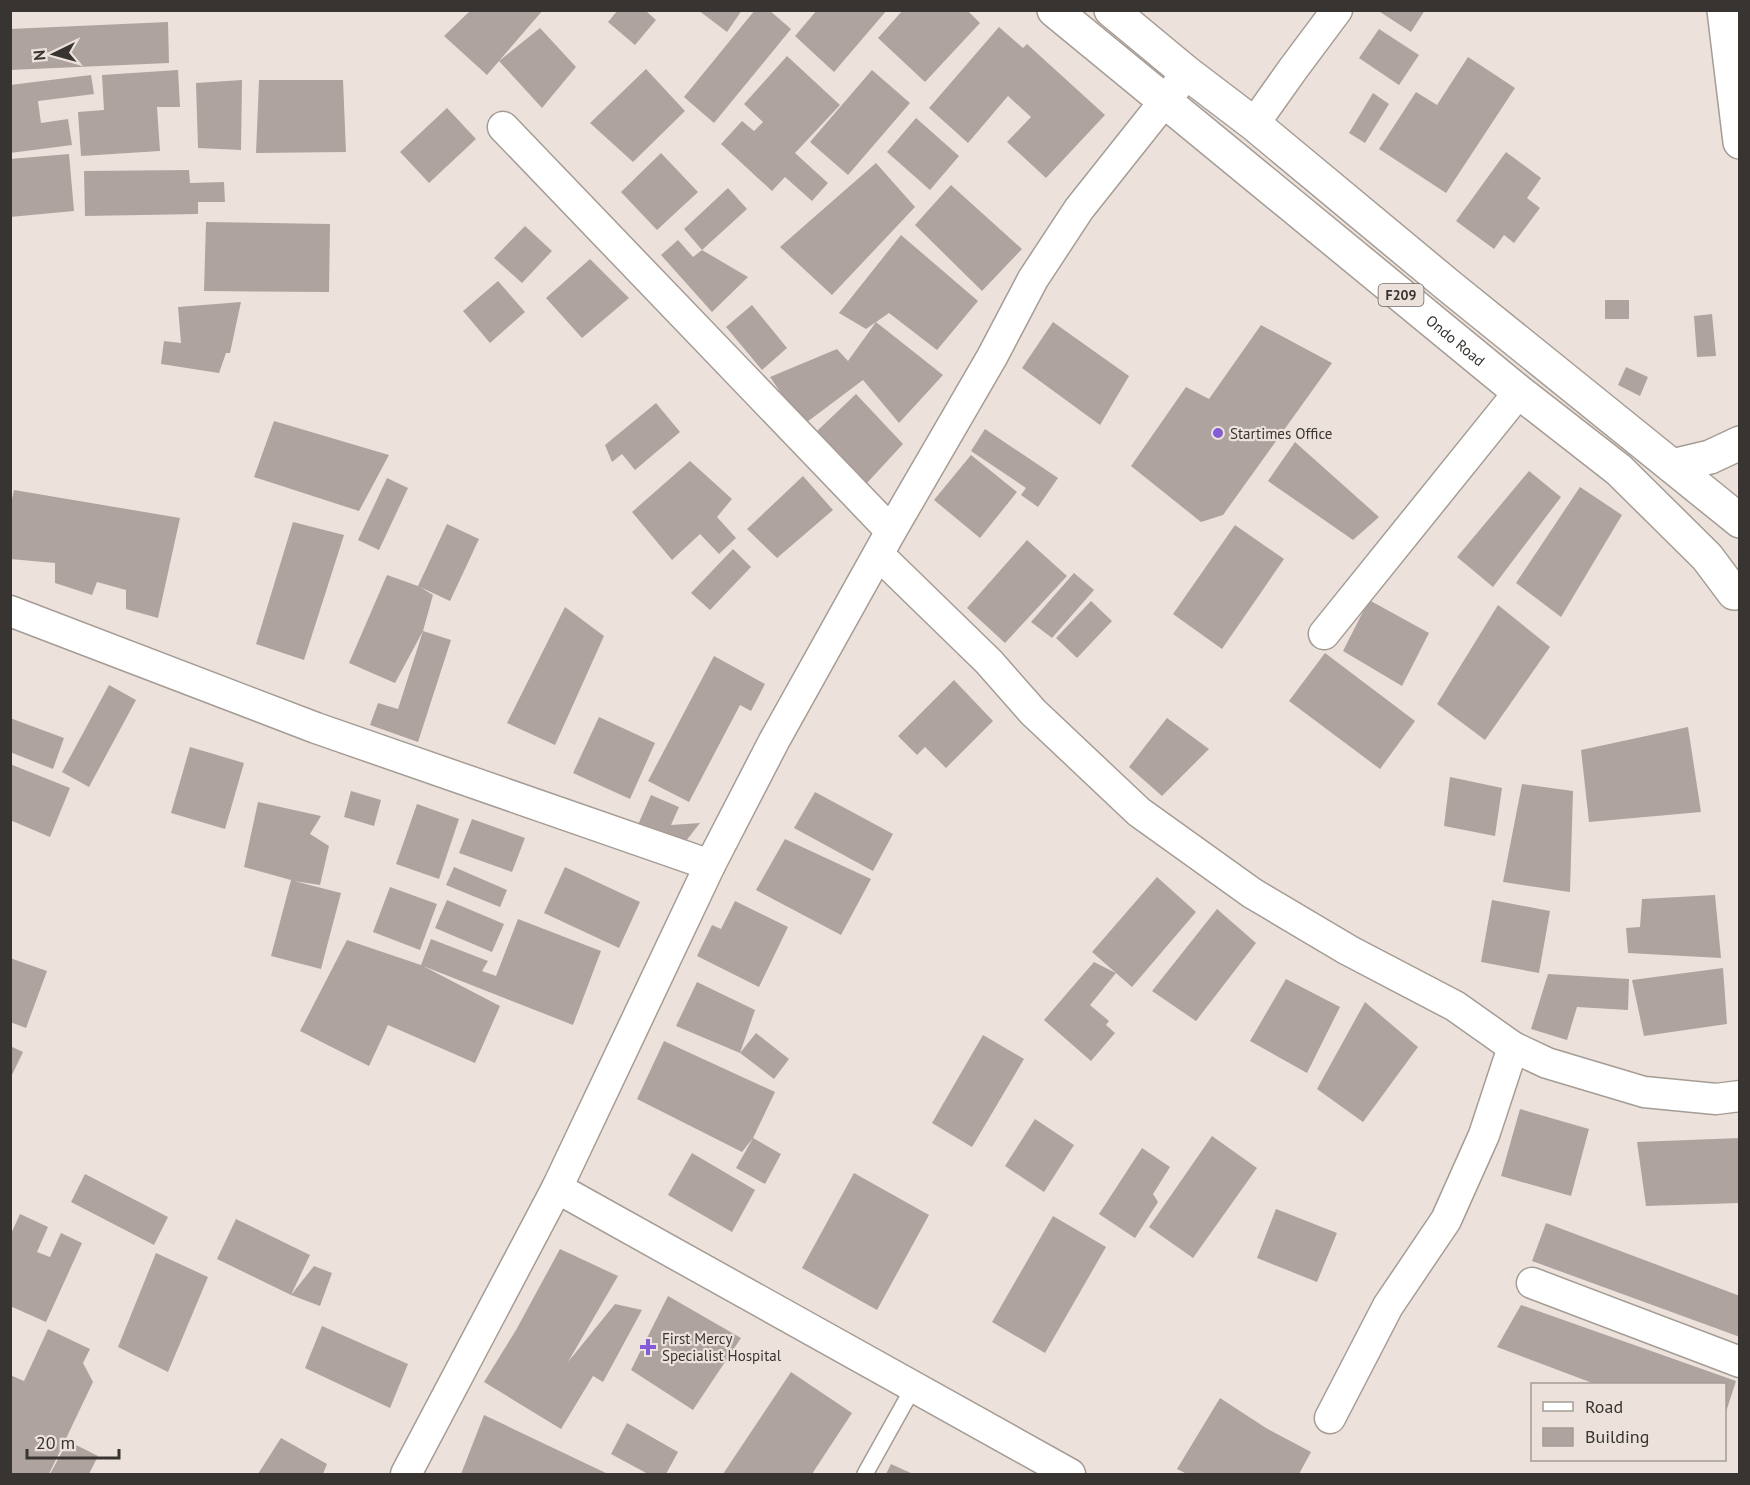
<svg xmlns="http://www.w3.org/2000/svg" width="1750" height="1485" font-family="'PT Sans',sans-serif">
<rect width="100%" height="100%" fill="#ece2db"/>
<g fill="#afa3a0">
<path d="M 471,10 L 543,10 L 499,61 L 540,28 L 576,67 L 542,108 L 499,61 L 487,75 L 444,36 Z"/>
<path d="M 618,10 L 645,10 L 656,20 L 635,45 L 608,22 Z"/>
<path d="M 698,10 L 742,10 L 727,32 Z"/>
<path d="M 755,10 L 769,10 L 791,29 L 714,123 L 684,97 Z"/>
<path d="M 817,10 L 887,10 L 834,72 L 795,36 Z"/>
<path d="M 903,10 L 967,10 L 980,23 L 925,82 L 878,38 Z"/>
<path d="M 1377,10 L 1425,10 L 1411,32 Z"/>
<path d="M 168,22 L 169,63 L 10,70 L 10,29 Z"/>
<path d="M 999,27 L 1023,48 L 1027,44 L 1105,115 L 1046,178 L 1007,142 L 1031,117 L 1008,96 L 968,143 L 929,108 Z"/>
<path d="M 1379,29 L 1419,55 L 1399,85 L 1359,58 Z"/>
<path d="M 787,56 L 840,105 L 795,153 L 828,183 L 812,201 L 785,177 L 772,191 L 721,144 L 742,121 L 754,131 L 763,122 L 744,104 Z"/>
<path d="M 1468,57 L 1515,88 L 1446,193 L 1379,149 L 1416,92 L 1437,105 Z"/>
<path d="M 646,69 L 685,111 L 633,162 L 590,123 Z"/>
<path d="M 178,70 L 180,107 L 157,107 L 160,151 L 81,156 L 78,112 L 104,110 L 102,75 Z"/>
<path d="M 872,70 L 910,103 L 848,175 L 810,142 Z"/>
<path d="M 91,75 L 94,94 L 38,101 L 41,123 L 68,119 L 72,145 L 10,153 L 10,85 Z"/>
<path d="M 242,80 L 241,150 L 198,148 L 196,83 Z"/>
<path d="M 259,80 L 343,80 L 346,152 L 256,153 Z"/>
<path d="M 1373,93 L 1389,104 L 1365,143 L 1349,133 Z"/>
<path d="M 447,108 L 476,139 L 429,183 L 400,152 Z"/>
<path d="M 916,118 L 959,156 L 930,190 L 887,152 Z"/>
<path d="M 1506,152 L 1541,178 L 1527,198 L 1540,208 L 1514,243 L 1504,235 L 1494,249 L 1456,221 Z"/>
<path d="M 661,153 L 698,192 L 657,230 L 621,192 Z"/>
<path d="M 69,154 L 74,211 L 10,217 L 10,159 Z"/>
<path d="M 876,163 L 915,207 L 832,295 L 780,247 Z"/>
<path d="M 189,170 L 190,183 L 224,182 L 225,202 L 198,202 L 198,214 L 85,216 L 84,171 Z"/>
<path d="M 951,185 L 1022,249 L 982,291 L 915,225 Z"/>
<path d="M 728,188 L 747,209 L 702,250 L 748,277 L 712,312 L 661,255 L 678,240 L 693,257 L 702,250 L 684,229 Z"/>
<path d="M 206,222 L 330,224 L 329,292 L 204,291 Z"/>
<path d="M 525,226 L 552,251 L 522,283 L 494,258 Z"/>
<path d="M 901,235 L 978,301 L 937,350 L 889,313 L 866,329 L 839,313 Z"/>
<path d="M 590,259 L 629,298 L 582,338 L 546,298 Z"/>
<path d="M 498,281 L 525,312 L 490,343 L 463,311 Z"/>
<rect x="1605" y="300" width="24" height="19"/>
<path d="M 241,302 L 230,353 L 226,353 L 219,373 L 161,364 L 164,341 L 181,343 L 178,307 Z"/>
<path d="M 752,305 L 787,348 L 762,370 L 726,327 Z"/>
<path d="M 1712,314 L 1716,356 L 1697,357 L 1694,316 Z"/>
<path d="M 876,322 L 943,375 L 899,423 L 863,380 L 803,425 L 770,377 L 837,349 L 848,361 Z"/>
<path d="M 1053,322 L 1129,376 L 1100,425 L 1022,368 Z"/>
<path d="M 1261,325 L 1332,363 L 1223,515 L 1201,522 L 1131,466 L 1186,387 L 1209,399 Z"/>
<path d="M 1626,367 L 1648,377 L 1640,396 L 1618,385 Z"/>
<path d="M 856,394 L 903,444 L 866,484 L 816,432 Z"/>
<path d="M 656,403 L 680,432 L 635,470 L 622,454 L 612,462 L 605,445 Z"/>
<path d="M 274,421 L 389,455 L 359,511 L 254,477 Z"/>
<path d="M 985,429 L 1058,478 L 1038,507 L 1021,495 L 1026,488 L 971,451 Z"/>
<path d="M 1295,442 L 1379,517 L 1353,540 L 1268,481 Z"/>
<path d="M 971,455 L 1017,492 L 980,538 L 934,500 Z"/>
<path d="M 690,461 L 732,499 L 717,517 L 736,538 L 719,554 L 700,534 L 672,560 L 632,512 Z"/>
<path d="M 1529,471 L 1561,497 L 1493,587 L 1457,557 Z"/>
<path d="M 803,476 L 833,510 L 777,558 L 747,529 Z"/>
<path d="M 387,478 L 408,488 L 379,550 L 358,540 Z"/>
<path d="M 1580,487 L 1622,515 L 1561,617 L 1516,583 Z"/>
<path d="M 14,490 L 180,518 L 158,618 L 126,609 L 126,590 L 97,582 L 92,595 L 55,583 L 55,563 L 10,559 L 10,508 Z"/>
<path d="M 293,522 L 344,535 L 304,660 L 256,644 Z"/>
<path d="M 447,524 L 479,539 L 450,601 L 420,587 L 433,595 L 423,631 L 395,683 L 349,663 L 387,575 L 418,586 Z"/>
<path d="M 1235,525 L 1284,559 L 1222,649 L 1173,614 Z"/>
<path d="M 1027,540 L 1067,576 L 1005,643 L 967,608 Z"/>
<path d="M 733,549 L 751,567 L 710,610 L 691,593 Z"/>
<path d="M 1074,573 L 1094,590 L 1052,638 L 1031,622 Z"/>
<path d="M 1369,600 L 1429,633 L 1402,686 L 1343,651 Z"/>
<path d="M 1091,601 L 1112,621 L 1077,658 L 1056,638 Z"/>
<path d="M 1498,605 L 1550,647 L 1485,740 L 1437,704 Z"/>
<path d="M 565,607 L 604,636 L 555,745 L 507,723 Z"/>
<path d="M 423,631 L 451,640 L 418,742 L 370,725 L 378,703 L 398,709 Z"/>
<path d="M 1325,653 L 1415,721 L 1380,769 L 1289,701 Z"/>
<path d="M 714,656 L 765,684 L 751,711 L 740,705 L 689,802 L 648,781 Z"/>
<path d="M 954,680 L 993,721 L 946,768 L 925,747 L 917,755 L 898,736 Z"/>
<path d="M 109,685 L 136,700 L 89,787 L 62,772 Z"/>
<path d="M 599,717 L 655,743 L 630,799 L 573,773 Z"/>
<path d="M 10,718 L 64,738 L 53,769 L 10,752 Z"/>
<path d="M 1167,718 L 1209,749 L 1162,796 L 1129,767 Z"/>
<path d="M 1688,727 L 1701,812 L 1589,822 L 1581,750 Z"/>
<path d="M 190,747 L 244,763 L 225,829 L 171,813 Z"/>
<path d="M 10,764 L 70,788 L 50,837 L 10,820 Z"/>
<path d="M 1450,777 L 1502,788 L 1495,836 L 1444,826 Z"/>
<path d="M 1522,784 L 1573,791 L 1570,892 L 1503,882 Z"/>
<path d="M 351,791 L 381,800 L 374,826 L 344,817 Z"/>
<path d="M 815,792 L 893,834 L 873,871 L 794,828 Z"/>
<path d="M 651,795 L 679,807 L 671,825 L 700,823 L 682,846 L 637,827 Z"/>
<path d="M 258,802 L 321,816 L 310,834 L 329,846 L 320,885 L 294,881 L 341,893 L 321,969 L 271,956 L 291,880 L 244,867 Z"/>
<path d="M 417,804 L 459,819 L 439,879 L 396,864 Z"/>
<path d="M 472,819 L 525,838 L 512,872 L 459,853 Z"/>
<path d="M 785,839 L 871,879 L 841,935 L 756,890 Z"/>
<path d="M 454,867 L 507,890 L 500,907 L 446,885 Z"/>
<path d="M 565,867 L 640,902 L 619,948 L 544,913 Z"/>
<path d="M 1157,877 L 1196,912 L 1132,987 L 1092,952 Z"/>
<path d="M 390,887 L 437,904 L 420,950 L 373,932 Z"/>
<path d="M 1715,895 L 1721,958 L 1628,953 L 1626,928 L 1640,927 L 1642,899 Z"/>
<path d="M 447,900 L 504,924 L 492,952 L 435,928 Z"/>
<path d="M 1492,900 L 1550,911 L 1539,973 L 1481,962 Z"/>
<path d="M 735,901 L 788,927 L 759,987 L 697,956 L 712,925 L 721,929 Z"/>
<path d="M 1217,909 L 1256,943 L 1196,1021 L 1152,991 Z"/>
<path d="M 518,919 L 601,951 L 573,1025 L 423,966 L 500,1006 L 475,1063 L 388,1025 L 369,1066 L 300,1031 L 347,940 L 421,965 L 431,939 L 488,961 L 482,971 L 496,976 Z"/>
<path d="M 10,958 L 47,971 L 26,1028 L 10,1022 Z"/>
<path d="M 1094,962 L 1116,973 L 1090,1005 L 1109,1021 L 1106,1025 L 1115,1033 L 1091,1061 L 1044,1020 Z"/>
<path d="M 1723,968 L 1727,1024 L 1644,1036 L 1632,980 Z"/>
<path d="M 1548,974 L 1629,979 L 1628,1010 L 1577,1007 L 1567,1040 L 1531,1029 Z"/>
<path d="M 1286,979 L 1340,1007 L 1307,1073 L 1250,1041 Z"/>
<path d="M 697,982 L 755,1010 L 740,1053 L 756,1033 L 789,1059 L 774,1079 L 740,1053 L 676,1026 Z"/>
<path d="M 1365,1002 L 1418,1047 L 1363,1122 L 1317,1089 Z"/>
<path d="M 983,1035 L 1024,1059 L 972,1147 L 932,1123 Z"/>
<path d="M 664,1041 L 775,1092 L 753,1138 L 781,1154 L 765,1184 L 736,1168 L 753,1138 L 742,1152 L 637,1099 Z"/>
<path d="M 10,1046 L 23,1052 L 10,1079 Z"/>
<path d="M 1520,1109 L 1589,1129 L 1571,1196 L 1501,1176 Z"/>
<path d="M 1035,1119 L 1074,1145 L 1044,1192 L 1005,1166 Z"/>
<path d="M 1212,1136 L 1257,1168 L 1193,1258 L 1149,1227 Z"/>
<path d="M 1740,1138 L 1740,1203 L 1646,1206 L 1637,1142 Z"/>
<path d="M 1142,1148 L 1170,1167 L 1153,1194 L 1158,1202 L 1135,1238 L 1099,1214 Z"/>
<path d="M 692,1153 L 755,1190 L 732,1232 L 668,1195 Z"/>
<path d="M 854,1173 L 929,1215 L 877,1310 L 802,1268 Z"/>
<path d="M 85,1174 L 168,1217 L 154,1245 L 71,1202 Z"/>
<path d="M 1276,1209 L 1337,1233 L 1317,1282 L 1257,1258 Z"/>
<path d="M 20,1214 L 48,1227 L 37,1252 L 50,1257 L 61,1233 L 82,1243 L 46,1322 L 10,1306 L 10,1236 Z"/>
<path d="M 1053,1216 L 1106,1247 L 1045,1353 L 992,1322 Z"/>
<path d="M 236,1219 L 310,1255 L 291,1295 L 314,1266 L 332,1273 L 320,1306 L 291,1295 L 217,1259 Z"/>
<path d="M 1546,1223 L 1740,1296 L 1740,1337 L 1532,1261 Z"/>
<path d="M 560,1249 L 618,1276 L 568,1362 L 615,1304 L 642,1310 L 603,1382 L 593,1376 L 561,1429 L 484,1382 L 516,1330 Z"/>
<path d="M 156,1253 L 208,1277 L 168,1372 L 118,1347 Z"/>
<path d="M 668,1296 L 741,1338 L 693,1410 L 631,1370 Z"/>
<path d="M 1521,1305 L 1736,1381 L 1725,1415 L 1725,1384 L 1595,1384 L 1497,1347 Z"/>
<path d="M 322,1326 L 408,1364 L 390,1408 L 305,1368 Z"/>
<path d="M 48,1329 L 90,1349 L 83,1363 L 93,1382 L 49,1474 L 10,1474 L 10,1375 L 24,1381 Z"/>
<path d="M 791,1372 L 852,1413 L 812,1474 L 723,1474 Z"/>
<path d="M 1220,1398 L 1266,1428 L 1311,1452 L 1299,1474 L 1187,1474 L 1177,1469 Z"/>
<path d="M 484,1415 L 608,1474 L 461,1474 Z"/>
<path d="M 627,1423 L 678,1452 L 666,1474 L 648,1474 L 611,1454 Z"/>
<path d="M 281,1438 L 327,1464 L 323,1474 L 258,1474 Z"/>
<path d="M 68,1441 L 98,1456 L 89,1474 L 50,1474 Z"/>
<path d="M 891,1464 L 913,1474 L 886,1474 Z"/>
</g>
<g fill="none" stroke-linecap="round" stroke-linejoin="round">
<g stroke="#a59c95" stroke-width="18">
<path id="lane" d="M 865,1474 L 913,1388"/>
</g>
<g stroke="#a59c95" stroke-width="33">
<g id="street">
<path d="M 1254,124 L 1293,69 L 1337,10"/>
<path d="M 503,127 L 891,531"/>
<path d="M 879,555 L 989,662 L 1033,712 L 1139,812 L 1252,893 L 1348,950 L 1455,1006 L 1513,1047 L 1547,1063 L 1644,1092 L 1716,1099 L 1740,1096"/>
<path d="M 10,611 L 316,728 L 710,865"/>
<path d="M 1324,634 L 1519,392"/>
<path d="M 557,1188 L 1070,1474"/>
<path d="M 1532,1283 L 1740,1362"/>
<path d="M 1330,1418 L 1388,1306 L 1446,1220 L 1484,1135 L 1513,1047"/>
<path d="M 406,1474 L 557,1188 L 710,865 L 774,741 L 891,531 L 992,357 L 1033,279 L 1079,209 L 1187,73"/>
</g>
</g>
<g stroke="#a59c95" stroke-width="36">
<path id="secondary" d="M 1724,10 L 1740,142"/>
</g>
<g stroke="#a59c95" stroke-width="36">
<g id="primary">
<path id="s1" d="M 1054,10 L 1519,392 L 1619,470 L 1707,557 L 1734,593"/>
<path d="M 1111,10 L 1187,73 L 1254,124 L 1449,286 L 1740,521"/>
<path d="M 1672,466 L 1710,457 L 1740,443"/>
</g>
</g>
<use href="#lane" stroke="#fff" stroke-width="15"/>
<use href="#street" stroke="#fff" stroke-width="30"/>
<use href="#secondary" stroke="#fff" stroke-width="33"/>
<use href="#primary" stroke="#fff" stroke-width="33"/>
</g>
<g fill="#835cd6" stroke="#ece2db" stroke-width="2">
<circle cx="1218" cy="433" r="6"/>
<path d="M645 1338h6v6h6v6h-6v6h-6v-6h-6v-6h6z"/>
</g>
<g text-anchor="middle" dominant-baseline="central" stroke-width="4.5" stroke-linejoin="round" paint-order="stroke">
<rect fill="#ece2db" stroke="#6e6864" stroke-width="1.5" x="1378.5" y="284" width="45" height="22" rx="4.5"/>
<g font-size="14" font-weight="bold" fill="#383431">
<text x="1401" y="295">F209</text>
</g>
<g font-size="15" fill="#383431" stroke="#ece2db">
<text stroke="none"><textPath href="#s1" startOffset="520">Ondo Road</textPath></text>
</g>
<g font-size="15" fill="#383431" stroke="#ece2db" text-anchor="start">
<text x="1230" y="433">Startimes Office</text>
<text x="662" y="1338">First Mercy<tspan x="662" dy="17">Specialist Hospital</tspan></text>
</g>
</g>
<rect width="1750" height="1485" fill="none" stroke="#383431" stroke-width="24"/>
<rect x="1531" y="1383" width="195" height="78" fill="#ece2db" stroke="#a49c97" stroke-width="1.5"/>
<rect x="1543" y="1402" width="30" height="9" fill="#ffffff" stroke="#a49c97" stroke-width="1.5"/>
<text x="1585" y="1413" font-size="18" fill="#383431">Road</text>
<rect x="1543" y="1428" width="30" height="18" fill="#afa3a0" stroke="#a49c97" stroke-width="1.5"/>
<text x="1585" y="1443" font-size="18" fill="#383431">Building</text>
<g transform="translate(54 54) rotate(265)" stroke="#ece2db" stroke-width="4.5" paint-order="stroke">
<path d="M0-4.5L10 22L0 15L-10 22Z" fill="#383431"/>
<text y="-9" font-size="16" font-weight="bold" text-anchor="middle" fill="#383431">N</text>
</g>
<path d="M27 1449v9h92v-9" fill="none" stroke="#383431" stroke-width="3"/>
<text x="36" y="1449" font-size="18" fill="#383431" stroke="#ece2db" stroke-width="4.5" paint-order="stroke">20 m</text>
</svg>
